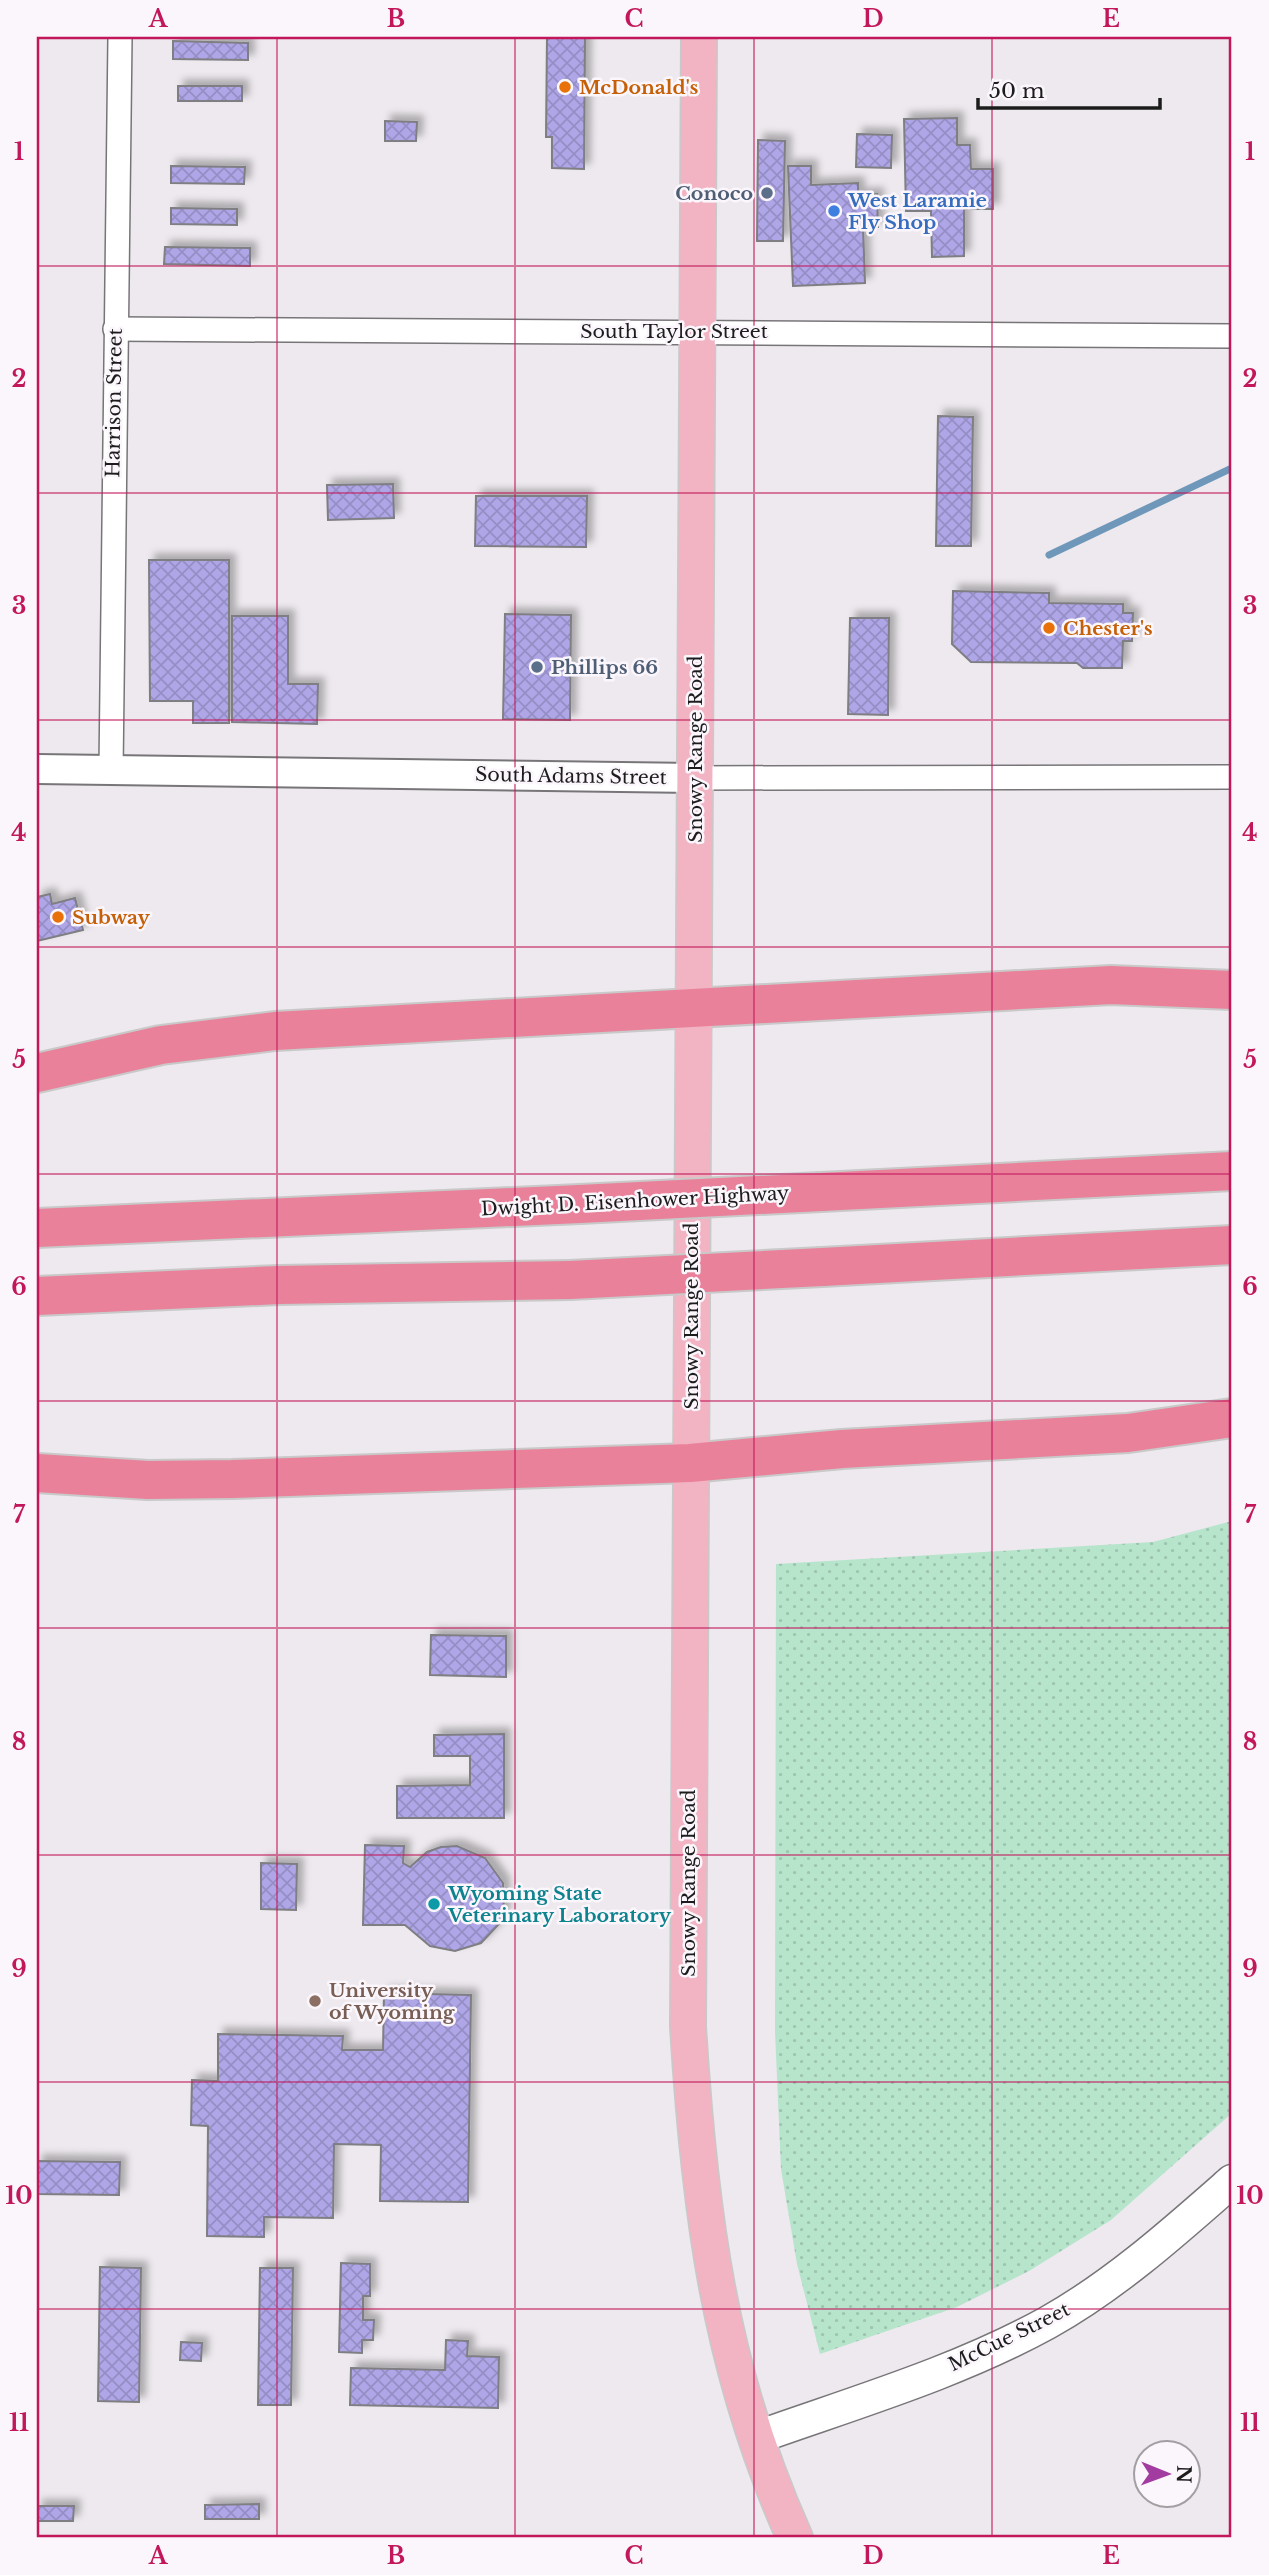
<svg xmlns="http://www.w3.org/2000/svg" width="1269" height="2575" font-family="'Libre Baskerville',serif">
<defs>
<pattern id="grass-dots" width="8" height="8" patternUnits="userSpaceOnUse" patternTransform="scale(1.75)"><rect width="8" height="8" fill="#b6e5cc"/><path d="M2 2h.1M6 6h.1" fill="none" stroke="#9cc4af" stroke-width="1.8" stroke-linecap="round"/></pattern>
<pattern id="building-cross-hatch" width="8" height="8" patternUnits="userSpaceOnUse" patternTransform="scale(1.75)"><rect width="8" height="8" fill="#aea6e6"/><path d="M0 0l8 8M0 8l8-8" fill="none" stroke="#958ec5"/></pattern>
<filter id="shadow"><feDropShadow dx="6" dy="-6" stdDeviation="3.5" flood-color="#0004"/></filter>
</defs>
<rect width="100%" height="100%" fill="#ede9ee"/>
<path fill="url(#grass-dots)" d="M 1232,1521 L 1232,2113 L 1111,2220 L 1029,2271 L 957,2307 L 820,2354 L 797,2264 L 781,2169 L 775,2031 L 776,1564 L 1153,1542 Z"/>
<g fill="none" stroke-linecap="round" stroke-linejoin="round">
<path stroke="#6e97b9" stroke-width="7" d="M 1049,555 L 1232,468"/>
</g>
<g fill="url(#building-cross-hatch)" stroke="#7f7e83" stroke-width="2" filter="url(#shadow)">
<path d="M 547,37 L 585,37 L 584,169 L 552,168 L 552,137 L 546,137 Z"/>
<path d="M 173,41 L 248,43 L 248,60 L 173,59 Z"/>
<rect x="178" y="86" width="64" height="15"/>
<path d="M 957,118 L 957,145 L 970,145 L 971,169 L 993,169 L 993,209 L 964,209 L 964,256 L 932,257 L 931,211 L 906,211 L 904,119 Z"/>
<path d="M 385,121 L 417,122 L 416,141 L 385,141 Z"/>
<path d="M 857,134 L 892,135 L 891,168 L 856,167 Z"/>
<path d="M 758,140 L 785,141 L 783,241 L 757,241 Z"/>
<path d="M 171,166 L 245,167 L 244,184 L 171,183 Z"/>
<path d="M 788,166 L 811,166 L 811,185 L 858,183 L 858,195 L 877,194 L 878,227 L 863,227 L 865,283 L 793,286 Z"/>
<path d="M 171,208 L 237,209 L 237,225 L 171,224 Z"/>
<path d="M 165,247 L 250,248 L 250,266 L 164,264 Z"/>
<path d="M 938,416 L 973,417 L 971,546 L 936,546 Z"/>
<path d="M 393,484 L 394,518 L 328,520 L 327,485 Z"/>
<path d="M 476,496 L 587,496 L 586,547 L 475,546 Z"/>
<path d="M 149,560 L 229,560 L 229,723 L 193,723 L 193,701 L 150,701 Z"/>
<path d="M 953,591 L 1049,593 L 1049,603 L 1123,604 L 1123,613 L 1133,613 L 1132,641 L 1123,641 L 1122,668 L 1083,668 L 1077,663 L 971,662 L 952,644 Z"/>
<path d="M 505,614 L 571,615 L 570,720 L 503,719 Z"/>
<path d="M 232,616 L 288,616 L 288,684 L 318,684 L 317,724 L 232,722 Z"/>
<path d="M 850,618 L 889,618 L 888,715 L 848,714 Z"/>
<path d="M 50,894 L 52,904 L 75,898 L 83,930 L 37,941 L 37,897 Z"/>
<path d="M 431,1635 L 506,1636 L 506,1677 L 430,1675 Z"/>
<path d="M 504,1734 L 504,1818 L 397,1818 L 397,1786 L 470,1785 L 470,1756 L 434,1756 L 434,1735 Z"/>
<path d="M 365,1845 L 404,1846 L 403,1863 L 410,1867 L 427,1852 L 441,1847 L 457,1846 L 485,1858 L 503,1883 L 504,1911 L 499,1924 L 481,1943 L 455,1951 L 430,1946 L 405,1925 L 363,1925 Z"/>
<path d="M 261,1863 L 297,1864 L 296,1910 L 261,1909 Z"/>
<path d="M 384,1993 L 471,1995 L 468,2202 L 380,2201 L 381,2145 L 334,2144 L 333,2218 L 264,2217 L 264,2237 L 207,2236 L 208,2126 L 191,2125 L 192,2080 L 218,2081 L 218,2034 L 343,2036 L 342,2050 L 383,2050 Z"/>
<path d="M 37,2161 L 120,2162 L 119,2195 L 37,2194 Z"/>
<path d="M 341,2263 L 370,2264 L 370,2296 L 363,2296 L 363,2320 L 374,2320 L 373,2340 L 362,2340 L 362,2353 L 339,2352 Z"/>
<path d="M 100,2267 L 141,2268 L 139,2402 L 98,2401 Z"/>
<path d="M 260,2268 L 293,2268 L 291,2405 L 258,2405 Z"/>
<path d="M 446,2340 L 468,2341 L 467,2356 L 499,2357 L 498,2408 L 350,2405 L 351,2368 L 445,2370 Z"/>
<path d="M 181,2342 L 202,2343 L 201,2361 L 180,2360 Z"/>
<path d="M 259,2504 L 259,2519 L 205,2519 L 205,2505 Z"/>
<path d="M 37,2506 L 74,2506 L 73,2521 L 37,2521 Z"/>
</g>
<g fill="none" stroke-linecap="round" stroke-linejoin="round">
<g stroke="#787579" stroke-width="26">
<g id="minor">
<path d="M 115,329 L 1232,336"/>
<path d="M 111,770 L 120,37"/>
<path d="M 695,778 L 1232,777"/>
</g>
</g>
<g stroke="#787579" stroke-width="32">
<path id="tertiary" d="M 37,769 L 695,778"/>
</g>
<g stroke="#787579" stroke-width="35">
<path id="secondary" d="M 755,2438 C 853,2403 956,2373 1047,2323 C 1115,2285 1174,2232 1232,2181"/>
</g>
<g stroke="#c9c9c9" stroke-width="38">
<path id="primary" d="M 699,37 L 688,2026 C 699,2208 719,2370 795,2538"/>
</g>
<g stroke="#c9c9c9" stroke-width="42">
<g id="motorway">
<path d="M 37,1073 L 161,1045 L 275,1031 L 1111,985 L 1232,990"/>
<path d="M 821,1192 L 1232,1171"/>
<path d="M 37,1228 L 580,1204"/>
<path d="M 822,1267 L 1232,1245"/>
<path d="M 37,1296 L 279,1285 L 570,1280"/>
<path d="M 37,1473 L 148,1480 L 232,1479 L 690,1463 L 842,1449 L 1128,1433 L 1232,1418"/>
</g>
</g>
<use href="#minor" stroke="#fff" stroke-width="23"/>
<use href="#tertiary" stroke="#fff" stroke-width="28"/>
<use href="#secondary" stroke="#fff" stroke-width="32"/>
<use href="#primary" stroke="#f2b3c3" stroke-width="35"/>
<use href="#motorway" stroke="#e9819b" stroke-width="38"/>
<g stroke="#c9c9c9" stroke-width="42" stroke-linecap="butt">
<g id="motorway-bridge">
<path d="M 580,1204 L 821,1192"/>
<path d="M 570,1280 L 822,1267"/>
</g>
</g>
<use href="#motorway-bridge" stroke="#e9819b" stroke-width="38"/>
</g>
<path fill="none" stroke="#c2185b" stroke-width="2" stroke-opacity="0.55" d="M 277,37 L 277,2538M 515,37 L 515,2538M 754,37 L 754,2538M 992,37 L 992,2538M 37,266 L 1232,266M 37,493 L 1232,493M 37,720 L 1232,720M 37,947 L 1232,947M 37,1174 L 1232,1174M 37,1401 L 1232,1401M 37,1628 L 1232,1628M 37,1855 L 1232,1855M 37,2082 L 1232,2082M 37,2309 L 1232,2309"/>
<g fill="#e8710a" stroke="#faf6fb" stroke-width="2.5">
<circle cx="565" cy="87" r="7"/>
<circle cx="1049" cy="628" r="7"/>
<circle cx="58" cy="917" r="7"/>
</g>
<g fill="#5c6f8a" stroke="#faf6fb" stroke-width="2.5">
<circle cx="767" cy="193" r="7"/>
<circle cx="537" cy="667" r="7"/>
</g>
<circle fill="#3f7fe0" stroke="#faf6fb" stroke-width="2.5" cx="834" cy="211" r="7"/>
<circle fill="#0f9aa8" stroke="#faf6fb" stroke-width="2.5" cx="434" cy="1904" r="7"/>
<circle fill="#8d6e63" stroke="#faf6fb" stroke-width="2.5" cx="315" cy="2001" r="7"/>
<g text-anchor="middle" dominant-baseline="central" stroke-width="5" stroke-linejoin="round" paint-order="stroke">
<g font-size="19" font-weight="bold" fill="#c56008" stroke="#faf6fb" text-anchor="start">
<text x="579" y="87">McDonald's</text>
<text x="1063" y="628">Chester's</text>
<text x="72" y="917">Subway</text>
</g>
<g font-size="19" font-weight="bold" fill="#4e5e75" stroke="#faf6fb" text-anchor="end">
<text x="753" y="193">Conoco</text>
<text x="551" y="667" text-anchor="start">Phillips 66</text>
</g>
<g font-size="19" font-weight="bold" fill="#366cbe" stroke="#faf6fb" text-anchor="start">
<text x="848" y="200">West Laramie<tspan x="848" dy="22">Fly Shop</tspan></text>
</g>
<g font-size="19" fill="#1d1c1d" stroke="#faf6fb">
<text x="674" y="331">South Taylor Street</text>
<text transform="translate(114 403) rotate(-89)">Harrison Street</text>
<text transform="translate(695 749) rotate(-90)">Snowy Range Road</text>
<text transform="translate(571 776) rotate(1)">South Adams Street</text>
<text transform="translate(635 1201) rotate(-3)">Dwight D. Eisenhower Highway</text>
<text transform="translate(691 1316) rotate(-90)">Snowy Range Road</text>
<text transform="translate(688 1883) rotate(-90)">Snowy Range Road</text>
<text transform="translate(1009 2337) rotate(-26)">McCue Street</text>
</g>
<g font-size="19" font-weight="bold" fill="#0d838f" stroke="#faf6fb" text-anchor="start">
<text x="448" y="1893">Wyoming State<tspan x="448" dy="22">Veterinary Laboratory</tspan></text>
</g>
<g font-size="19" font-weight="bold" fill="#785e54" stroke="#faf6fb" text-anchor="start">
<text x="329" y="1990">University<tspan x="329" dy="22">of Wyoming</tspan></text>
</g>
</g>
<rect width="1269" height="2575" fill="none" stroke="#faf6fb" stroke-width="77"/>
<g transform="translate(1167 2474) rotate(91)"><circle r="33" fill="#faf6fb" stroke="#a29fa2" stroke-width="2"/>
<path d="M0-5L12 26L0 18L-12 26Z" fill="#a23ca0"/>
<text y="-10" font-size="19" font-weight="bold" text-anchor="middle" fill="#1d1c1d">N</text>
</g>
<path d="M978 98v10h182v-10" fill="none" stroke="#1d1c1d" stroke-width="3.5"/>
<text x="989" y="98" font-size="21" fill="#1d1c1d" stroke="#faf6fb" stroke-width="5" paint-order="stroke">50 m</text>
<rect x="38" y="38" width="1192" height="2498" fill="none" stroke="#c2185b" stroke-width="2.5"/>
<g font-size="23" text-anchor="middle" font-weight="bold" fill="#c2185b">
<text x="158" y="27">A</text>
<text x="396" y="27">B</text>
<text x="634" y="27">C</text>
<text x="873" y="27">D</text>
<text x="1111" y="27">E</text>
<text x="19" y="160">1</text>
<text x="1250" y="160">1</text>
<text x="19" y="387">2</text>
<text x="1250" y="387">2</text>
<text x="19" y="614">3</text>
<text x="1250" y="614">3</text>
<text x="19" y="841">4</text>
<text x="1250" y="841">4</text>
<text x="19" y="1068">5</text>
<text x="1250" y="1068">5</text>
<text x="19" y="1295">6</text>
<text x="1250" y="1295">6</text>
<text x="19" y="1523">7</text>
<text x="1250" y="1523">7</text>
<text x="19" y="1750">8</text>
<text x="1250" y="1750">8</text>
<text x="19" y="1977">9</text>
<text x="1250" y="1977">9</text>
<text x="19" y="2204">10</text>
<text x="1250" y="2204">10</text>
<text x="19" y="2431">11</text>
<text x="1250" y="2431">11</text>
<text x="158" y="2564">A</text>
<text x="396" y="2564">B</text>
<text x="634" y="2564">C</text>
<text x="873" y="2564">D</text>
<text x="1111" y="2564">E</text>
</g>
</svg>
